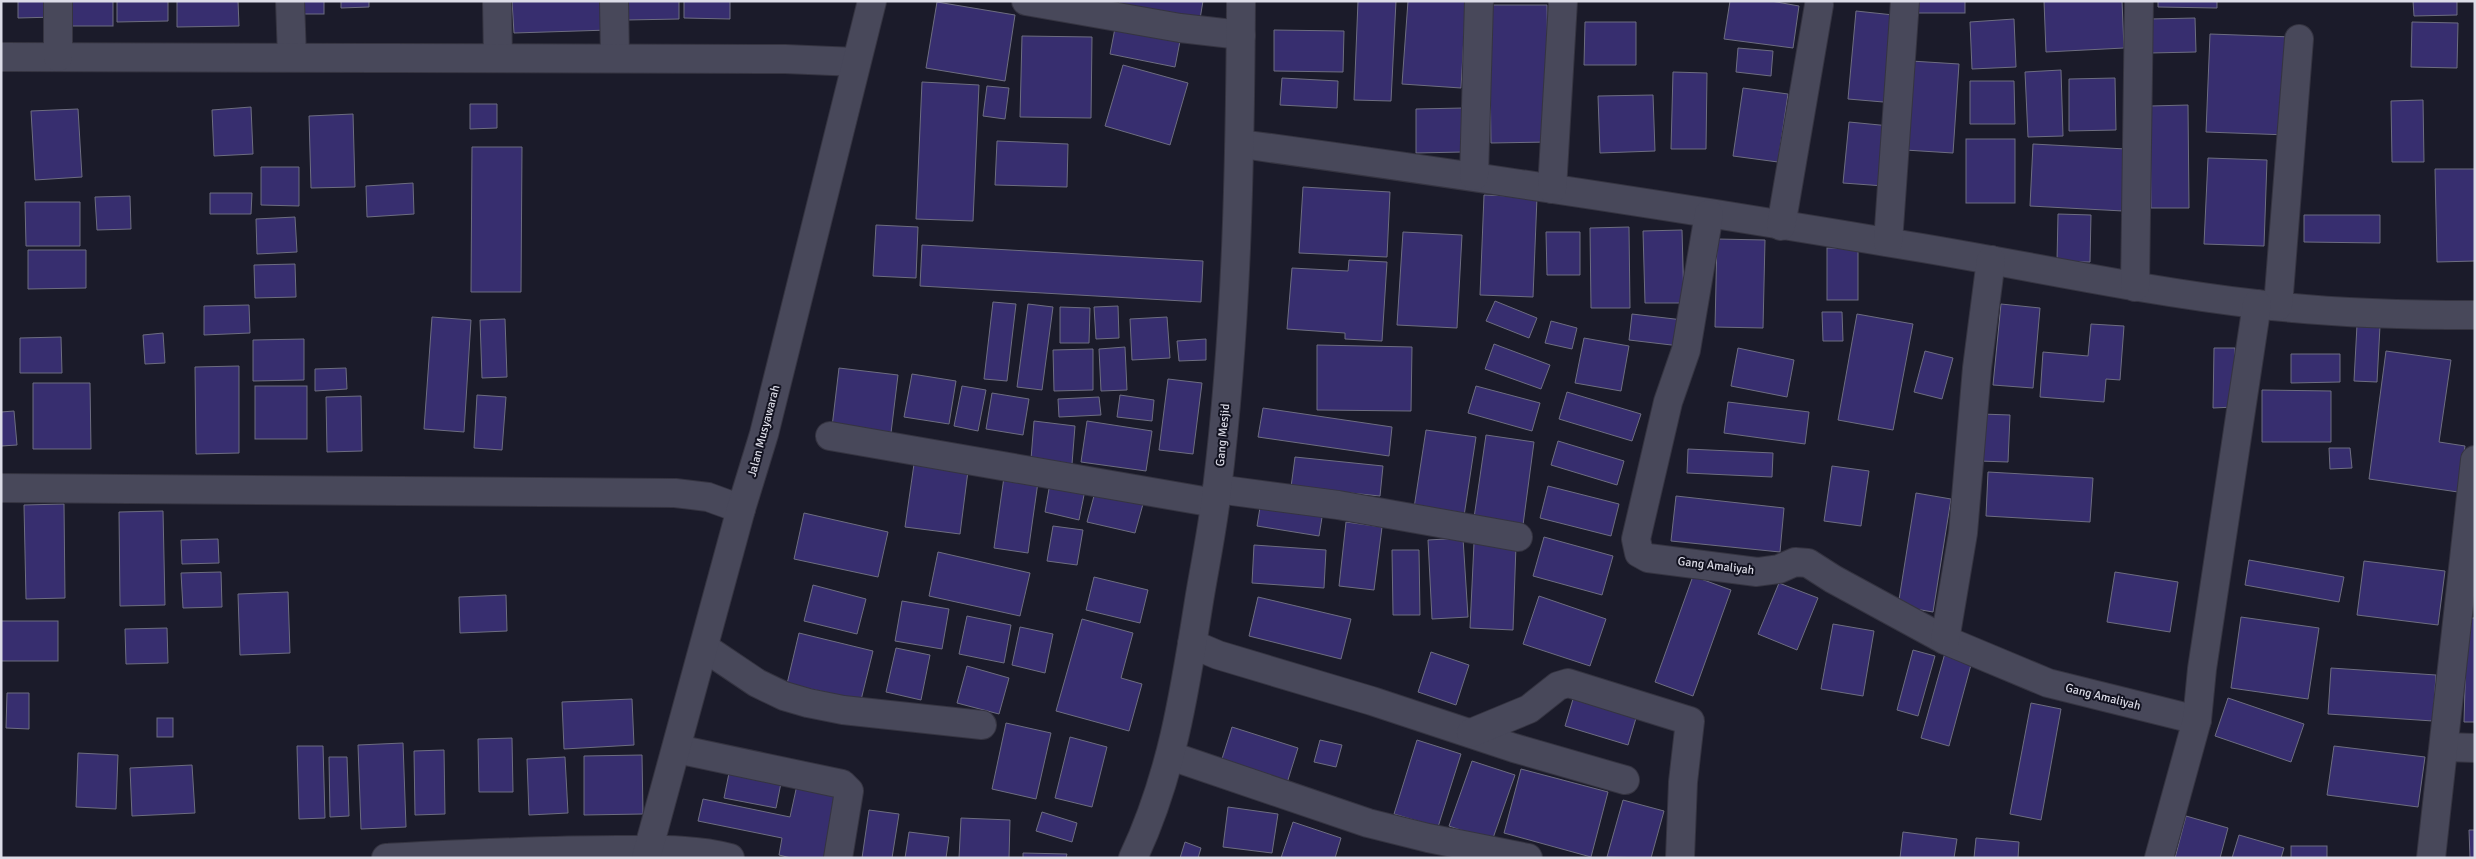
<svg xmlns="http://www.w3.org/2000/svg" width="2476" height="859" font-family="Signika,sans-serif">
<rect width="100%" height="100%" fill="#1b1b2a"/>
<g fill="#372e6f" stroke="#6d6d80">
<path d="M 18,1 L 55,1 L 56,17 L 18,18 Z"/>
<rect x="72" y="1" width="41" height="25"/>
<path d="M 117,1 L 168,1 L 168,21 L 117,22 Z"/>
<path d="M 177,1 L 238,1 L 239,26 L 177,27 Z"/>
<rect x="294" y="1" width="30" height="13"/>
<path d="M 341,1 L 369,1 L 369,7 L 341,8 Z"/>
<path d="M 512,1 L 608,1 L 609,30 L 514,33 Z"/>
<path d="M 627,1 L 679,1 L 679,19 L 627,20 Z"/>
<path d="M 684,1 L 730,1 L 730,19 L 684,18 Z"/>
<path d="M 1120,1 L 1203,1 L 1199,25 L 1118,9 Z"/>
<path d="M 1358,1 L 1396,1 L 1391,101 L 1354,100 Z"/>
<path d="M 1408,1 L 1466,1 L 1461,88 L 1402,84 Z"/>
<path d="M 1730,1 L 1771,1 L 1799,6 L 1793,48 L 1724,39 Z"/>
<rect x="1917" y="1" width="48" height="12"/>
<path d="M 2044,1 L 2122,1 L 2124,48 L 2046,52 Z"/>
<path d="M 2158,1 L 2217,1 L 2217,8 L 2158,7 Z"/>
<path d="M 2413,1 L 2457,1 L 2457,15 L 2414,16 Z"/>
<path d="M 937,2 L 1015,15 L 1005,81 L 926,68 Z"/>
<path d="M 1489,5 L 1547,5 L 1549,142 L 1491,143 Z"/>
<path d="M 1856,11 L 1903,16 L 1895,103 L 1848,99 Z"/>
<path d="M 2195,18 L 2196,52 L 2150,53 L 2150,19 Z"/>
<path d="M 2014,19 L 2016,67 L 1972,69 L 1970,22 Z"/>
<path d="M 1585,22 L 1636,22 L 1636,65 L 1584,65 Z"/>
<path d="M 2412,22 L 2458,23 L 2457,68 L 2411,67 Z"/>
<path d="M 1116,23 L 1181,36 L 1175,67 L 1110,54 Z"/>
<path d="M 1274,30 L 1344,31 L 1343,72 L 1274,71 Z"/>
<path d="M 2210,34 L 2292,37 L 2288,135 L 2206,132 Z"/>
<path d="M 1022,36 L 1092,37 L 1091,118 L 1020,117 Z"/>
<path d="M 1738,48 L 1773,51 L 1771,76 L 1736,72 Z"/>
<path d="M 1911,61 L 1959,64 L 1953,153 L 1905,150 Z"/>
<path d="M 1123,65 L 1188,83 L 1170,145 L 1105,126 Z"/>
<path d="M 2061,70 L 2063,136 L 2028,137 L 2025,72 Z"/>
<path d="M 1673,72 L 1707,73 L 1706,149 L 1671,149 Z"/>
<path d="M 1282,78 L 1338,81 L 1337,108 L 1280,105 Z"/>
<path d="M 2115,78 L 2116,130 L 2069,131 L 2069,79 Z"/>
<path d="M 1970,81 L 2014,81 L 2015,124 L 1970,124 Z"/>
<path d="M 922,82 L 979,85 L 973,221 L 916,219 Z"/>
<path d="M 987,86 L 1009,88 L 1005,119 L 983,116 Z"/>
<path d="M 1743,88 L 1788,94 L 1778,162 L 1733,156 Z"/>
<path d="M 1653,95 L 1655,151 L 1600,153 L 1598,96 Z"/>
<path d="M 2423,100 L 2424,162 L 2392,162 L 2391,101 Z"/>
<path d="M 470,104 L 497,104 L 497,128 L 470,129 Z"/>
<path d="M 2188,105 L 2189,208 L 2151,208 L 2150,106 Z"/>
<path d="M 251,107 L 253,154 L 214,156 L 212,110 Z"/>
<path d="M 1463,108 L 1463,152 L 1416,153 L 1416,109 Z"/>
<path d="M 78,109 L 82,177 L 35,180 L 31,111 Z"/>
<path d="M 353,114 L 355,187 L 311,188 L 309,116 Z"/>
<path d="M 1849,122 L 1890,126 L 1884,186 L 1843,183 Z"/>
<rect x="1966" y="139" width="49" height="64"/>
<path d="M 997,141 L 1068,144 L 1067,187 L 995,185 Z"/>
<path d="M 2033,144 L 2126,149 L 2123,211 L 2030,206 Z"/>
<path d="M 472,147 L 522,147 L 521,292 L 471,292 Z"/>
<path d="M 2208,158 L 2267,160 L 2264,246 L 2204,244 Z"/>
<path d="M 261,167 L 299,167 L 299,206 L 261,205 Z"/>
<path d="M 2435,169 L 2475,169 L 2475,261 L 2437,262 Z"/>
<path d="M 413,183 L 414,214 L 367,217 L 366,186 Z"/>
<path d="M 1303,187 L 1390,192 L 1387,257 L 1299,253 Z"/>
<path d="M 210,193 L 252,193 L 251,214 L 210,214 Z"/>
<path d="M 1484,195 L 1537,197 L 1533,297 L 1480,295 Z"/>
<path d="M 130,196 L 131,229 L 97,230 L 95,197 Z"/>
<path d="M 25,202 L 80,202 L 80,246 L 26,246 Z"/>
<path d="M 2058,214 L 2091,215 L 2090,262 L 2057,262 Z"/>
<path d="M 2304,215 L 2380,215 L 2380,243 L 2304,242 Z"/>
<path d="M 295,217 L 297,252 L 257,254 L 256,219 Z"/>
<path d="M 876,225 L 918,227 L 916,278 L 873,276 Z"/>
<path d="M 1629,227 L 1630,308 L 1591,308 L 1590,228 Z"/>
<path d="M 1682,230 L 1684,303 L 1645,303 L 1643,231 Z"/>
<path d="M 1403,232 L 1462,235 L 1457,328 L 1397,325 Z"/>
<path d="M 1546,232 L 1580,232 L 1580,275 L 1547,275 Z"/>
<path d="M 1717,239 L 1765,240 L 1763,328 L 1715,327 Z"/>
<path d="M 922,245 L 1203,261 L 1201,302 L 920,286 Z"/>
<rect x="1827" y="248" width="31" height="52"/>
<path d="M 28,250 L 86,250 L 86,288 L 28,289 Z"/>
<path d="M 1349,260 L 1387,262 L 1382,341 L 1345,339 L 1345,333 L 1287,329 L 1292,268 L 1348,271 Z"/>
<path d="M 295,264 L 296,297 L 255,298 L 254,265 Z"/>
<path d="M 1495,301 L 1537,318 L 1529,338 L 1486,321 Z"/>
<path d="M 993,302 L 1016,304 L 1007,381 L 984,379 Z"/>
<path d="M 1028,304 L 1053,307 L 1042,390 L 1017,387 Z"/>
<path d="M 2001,304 L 2040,308 L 2033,388 L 1993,385 Z"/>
<path d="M 249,305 L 250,333 L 204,335 L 204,306 Z"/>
<path d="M 1118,306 L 1119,338 L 1096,339 L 1094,307 Z"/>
<path d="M 1060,307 L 1090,308 L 1089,343 L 1060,343 Z"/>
<path d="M 1822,312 L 1842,312 L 1843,341 L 1823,341 Z"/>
<path d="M 1632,314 L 1683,320 L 1680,346 L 1629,340 Z"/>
<path d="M 1857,314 L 1913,324 L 1893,430 L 1838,420 Z"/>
<path d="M 432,317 L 471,320 L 464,432 L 424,429 Z"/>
<path d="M 1167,317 L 1170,358 L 1132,360 L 1130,319 Z"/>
<path d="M 505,319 L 507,377 L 482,378 L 480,320 Z"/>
<path d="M 1551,321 L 1577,328 L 1572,349 L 1545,343 Z"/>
<path d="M 2091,324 L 2124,326 L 2120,380 L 2106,379 L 2104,402 L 2040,397 L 2043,352 L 2088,356 Z"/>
<path d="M 2357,325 L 2380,326 L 2377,382 L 2354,381 Z"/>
<path d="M 163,333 L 165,363 L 145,364 L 143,335 Z"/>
<path d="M 61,337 L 62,373 L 20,373 L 20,338 Z"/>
<path d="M 1584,338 L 1629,346 L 1621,391 L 1575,383 Z"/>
<path d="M 304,339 L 304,380 L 253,381 L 253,340 Z"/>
<path d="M 1206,339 L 1206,360 L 1179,361 L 1177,341 Z"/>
<path d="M 1494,344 L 1550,365 L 1541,389 L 1485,369 Z"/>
<path d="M 1317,345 L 1412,347 L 1411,411 L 1317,410 Z"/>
<path d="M 1125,347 L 1127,390 L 1101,391 L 1099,349 Z"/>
<path d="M 1738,348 L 1794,360 L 1787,397 L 1731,386 Z"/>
<path d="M 2214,348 L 2235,348 L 2235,407 L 2213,408 Z"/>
<path d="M 1093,349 L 1093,390 L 1054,391 L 1053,350 Z"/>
<path d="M 1925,351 L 1953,358 L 1942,399 L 1914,392 Z"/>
<path d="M 2386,351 L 2451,360 L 2439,442 L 2465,446 L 2458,492 L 2369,479 Z"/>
<path d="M 2291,354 L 2340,354 L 2340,382 L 2291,383 Z"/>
<path d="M 239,366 L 239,453 L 196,454 L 195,367 Z"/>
<path d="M 346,368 L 347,389 L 315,391 L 315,369 Z"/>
<path d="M 839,368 L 898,375 L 891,433 L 832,427 Z"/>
<path d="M 912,374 L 956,381 L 949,424 L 904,417 Z"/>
<path d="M 1168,379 L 1202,383 L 1193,454 L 1159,450 Z"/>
<path d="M 33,383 L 90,383 L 91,449 L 33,449 Z"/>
<rect x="255" y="386" width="52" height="53"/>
<path d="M 962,386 L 986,390 L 978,431 L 954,426 Z"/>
<path d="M 1476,386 L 1540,403 L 1532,431 L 1468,413 Z"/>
<path d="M 2262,390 L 2331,391 L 2331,442 L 2262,442 Z"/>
<path d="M 1567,392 L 1641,414 L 1632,441 L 1559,419 Z"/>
<path d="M 992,393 L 1029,399 L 1023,435 L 986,429 Z"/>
<path d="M 477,395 L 506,397 L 502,450 L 474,448 Z"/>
<path d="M 1120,395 L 1154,400 L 1152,421 L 1117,417 Z"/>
<path d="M 361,396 L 362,451 L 327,452 L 326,397 Z"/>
<path d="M 1099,397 L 1101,415 L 1059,417 L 1058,399 Z"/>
<path d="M 1728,402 L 1809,412 L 1805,444 L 1724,433 Z"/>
<path d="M 1263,408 L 1392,427 L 1389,456 L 1258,437 Z"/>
<path d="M 14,411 L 17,445 L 1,446 L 1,412 Z"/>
<path d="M 1981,414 L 2010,415 L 2008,462 L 1979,461 Z"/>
<path d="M 1034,421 L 1075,426 L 1072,464 L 1031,459 Z"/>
<path d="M 1087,421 L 1152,431 L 1146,471 L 1081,462 Z"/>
<path d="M 1426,430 L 1476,437 L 1464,516 L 1414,508 Z"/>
<path d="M 1486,435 L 1534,442 L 1523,525 L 1474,518 Z"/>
<path d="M 1558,441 L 1624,461 L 1617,485 L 1551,465 Z"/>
<path d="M 2329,448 L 2350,448 L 2352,468 L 2330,469 Z"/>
<path d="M 1688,449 L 1773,453 L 1772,477 L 1687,473 Z"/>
<path d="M 1295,457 L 1383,466 L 1380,496 L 1291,487 Z"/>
<path d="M 914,464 L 968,471 L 960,534 L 905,527 Z"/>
<path d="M 1832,466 L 1869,471 L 1861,526 L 1824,521 Z"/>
<path d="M 1988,472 L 2093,478 L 2090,522 L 1986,516 Z"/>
<path d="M 1004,477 L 1038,482 L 1028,553 L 994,548 Z"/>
<path d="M 1050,483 L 1085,490 L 1079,520 L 1045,512 Z"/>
<path d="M 1548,486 L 1619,504 L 1611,536 L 1540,518 Z"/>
<path d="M 1095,492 L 1143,504 L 1135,533 L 1087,522 Z"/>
<path d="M 1916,493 L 1951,499 L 1933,612 L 1898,606 Z"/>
<path d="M 1262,495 L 1324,505 L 1319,536 L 1257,526 Z"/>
<path d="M 1676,496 L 1784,508 L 1780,552 L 1671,541 Z"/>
<path d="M 64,504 L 65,598 L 26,599 L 24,505 Z"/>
<path d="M 163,511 L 165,605 L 120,606 L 119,512 Z"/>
<path d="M 804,513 L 888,532 L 878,577 L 794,559 Z"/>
<path d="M 1346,522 L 1382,527 L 1374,590 L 1339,586 Z"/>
<path d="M 1053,526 L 1083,530 L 1077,565 L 1047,561 Z"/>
<path d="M 1544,537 L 1613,556 L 1602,595 L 1533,576 Z"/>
<path d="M 1463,538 L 1468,617 L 1432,619 L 1428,540 Z"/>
<path d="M 218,539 L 219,563 L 182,564 L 181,540 Z"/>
<path d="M 1474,543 L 1516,545 L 1513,630 L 1470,628 Z"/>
<path d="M 1254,545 L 1326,550 L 1324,588 L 1252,583 Z"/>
<path d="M 1392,550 L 1419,550 L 1420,615 L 1393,615 Z"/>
<path d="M 938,552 L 1030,573 L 1020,616 L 929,596 Z"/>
<path d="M 2249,560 L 2344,577 L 2339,602 L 2245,585 Z"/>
<path d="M 2364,561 L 2445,571 L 2438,625 L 2357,615 Z"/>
<path d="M 221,572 L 222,607 L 183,608 L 181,573 Z"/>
<path d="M 2115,572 L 2178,582 L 2170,632 L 2107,622 Z"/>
<path d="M 1693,576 L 1731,590 L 1693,696 L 1655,682 Z"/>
<path d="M 1094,577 L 1148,590 L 1140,623 L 1086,610 Z"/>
<path d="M 1779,583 L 1818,598 L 1797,650 L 1758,634 Z"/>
<path d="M 813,585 L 866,599 L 857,634 L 804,621 Z"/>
<path d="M 288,592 L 290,653 L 240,655 L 238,594 Z"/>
<path d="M 506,595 L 507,631 L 460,633 L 459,597 Z"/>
<path d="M 1539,596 L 1606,619 L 1590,666 L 1523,644 Z"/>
<path d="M 1258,597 L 1351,619 L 1341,659 L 1249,636 Z"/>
<path d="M 902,601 L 949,609 L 942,649 L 895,641 Z"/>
<path d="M 967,616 L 1011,625 L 1004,663 L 959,654 Z"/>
<path d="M 2241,617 L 2319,628 L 2308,699 L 2231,688 Z"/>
<path d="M 2467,618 L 2475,618 L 2475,722 L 2464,722 Z"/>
<path d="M 1082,619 L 1133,633 L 1121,678 L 1142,684 L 1129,731 L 1056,711 Z"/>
<rect x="1" y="621" width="57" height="40"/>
<path d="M 1833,624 L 1874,631 L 1863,696 L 1821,689 Z"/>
<path d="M 1020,627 L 1053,634 L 1045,673 L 1012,665 Z"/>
<path d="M 167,628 L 168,663 L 126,664 L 125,629 Z"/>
<path d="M 799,633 L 873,651 L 861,700 L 787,684 Z"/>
<path d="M 896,648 L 930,655 L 921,700 L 886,692 Z"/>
<path d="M 1913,650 L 1935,656 L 1918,716 L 1897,710 Z"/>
<path d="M 1431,652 L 1469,665 L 1456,705 L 1418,692 Z"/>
<path d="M 1945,653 L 1972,661 L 1949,746 L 1921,738 Z"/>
<path d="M 967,666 L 1009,678 L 999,714 L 957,703 Z"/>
<path d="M 2331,668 L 2436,675 L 2433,721 L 2328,714 Z"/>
<path d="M 1576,689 L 1639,708 L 1628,745 L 1565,726 Z"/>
<path d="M 7,693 L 29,693 L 29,729 L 6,728 Z"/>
<path d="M 2228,698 L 2304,724 L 2291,762 L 2215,736 Z"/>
<path d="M 632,699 L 634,745 L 564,749 L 562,702 Z"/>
<path d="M 2031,703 L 2061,709 L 2041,820 L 2010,814 Z"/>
<rect x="157" y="718" width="16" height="19"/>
<path d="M 1006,723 L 1051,733 L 1036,799 L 992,789 Z"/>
<path d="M 1232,727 L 1298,748 L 1287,783 L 1221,762 Z"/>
<path d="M 1070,737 L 1107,747 L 1092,807 L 1055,798 Z"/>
<path d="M 512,738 L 513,792 L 479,792 L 478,739 Z"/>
<path d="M 1320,740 L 1342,745 L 1336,767 L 1314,762 Z"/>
<path d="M 1417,740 L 1461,754 L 1438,827 L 1394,814 Z"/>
<path d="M 403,743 L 406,827 L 361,829 L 358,745 Z"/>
<path d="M 297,746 L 323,746 L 325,818 L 299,819 Z"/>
<path d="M 2334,746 L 2425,757 L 2418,807 L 2327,795 Z"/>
<path d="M 444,750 L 445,814 L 415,815 L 414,751 Z"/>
<path d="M 78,753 L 118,755 L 116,809 L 76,807 Z"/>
<path d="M 642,755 L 643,814 L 584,815 L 584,756 Z"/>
<path d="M 329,757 L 347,757 L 349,816 L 330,817 Z"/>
<path d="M 565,757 L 568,813 L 529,815 L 527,759 Z"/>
<path d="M 1472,761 L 1515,775 L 1492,841 L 1449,826 Z"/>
<path d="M 192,765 L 195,813 L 132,816 L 130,768 Z"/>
<path d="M 730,768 L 782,778 L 776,808 L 724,798 Z"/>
<path d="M 1521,769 L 1608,792 L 1591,857 L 1504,833 Z"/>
<path d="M 797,785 L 840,794 L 827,858 L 791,858 L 779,855 L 782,838 L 698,821 L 703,799 L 790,817 Z"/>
<path d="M 1623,800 L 1664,811 L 1651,858 L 1607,857 Z"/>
<path d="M 1228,807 L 1278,814 L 1272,853 L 1223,847 Z"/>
<path d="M 869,810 L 899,814 L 892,858 L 862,858 Z"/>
<path d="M 1042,812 L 1077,823 L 1072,842 L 1036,831 Z"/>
<path d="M 2186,816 L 2228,828 L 2220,858 L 2175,858 Z"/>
<path d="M 961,818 L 1010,820 L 1009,858 L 959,858 Z"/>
<path d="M 1293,822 L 1341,838 L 1335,858 L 1281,858 Z"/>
<path d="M 2469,830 L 2475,830 L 2475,858 L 2470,858 Z"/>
<path d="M 909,832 L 949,837 L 946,858 L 905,858 Z"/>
<path d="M 1903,832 L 1957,839 L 1954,858 L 1900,858 Z"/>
<path d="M 2239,835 L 2284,848 L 2281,858 L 2232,858 Z"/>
<path d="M 1976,838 L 2019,842 L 2018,858 L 1974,858 Z"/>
<path d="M 1185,842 L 1201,848 L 1198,858 L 1180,858 Z"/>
<rect x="2291" y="846" width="36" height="12"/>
<path d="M 1023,853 L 1067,854 L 1066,858 L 1023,858 Z"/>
</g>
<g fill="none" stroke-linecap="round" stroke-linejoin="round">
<g stroke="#353441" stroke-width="30">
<g id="minor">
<path d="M 290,1 L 292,57"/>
<path d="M 497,1 L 498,58"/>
<path d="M 614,1 L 615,58"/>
<path d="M 1026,1 L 1180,28 L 1241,35"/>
<path d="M 1,57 L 785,59 L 856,62"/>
<path d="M 58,57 L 58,1"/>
<path d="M 1241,144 C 1460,174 1679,207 1898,244 C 2017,263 2135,290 2256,304 C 2328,313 2402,315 2475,315"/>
<path d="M 1474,176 L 1479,1"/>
<path d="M 1552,189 L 1563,1"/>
<path d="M 1709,214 L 1686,350 L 1668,402 L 1636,539 L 1639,553 L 1648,558 L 1757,572 L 1779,569 L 1795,562 L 1808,563 L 1833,579 L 1945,640 L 2048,683 L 2197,720"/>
<path d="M 1781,226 L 1819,5"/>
<path d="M 1888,242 L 1905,1"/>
<path d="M 2135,287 L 2139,1"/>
<path d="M 2278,306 L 2299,39"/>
<path d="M 830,436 L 1215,503"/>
<path d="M 1,488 L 675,493 L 708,497 L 741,509"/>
<path d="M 1217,489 L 1338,505 L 1518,537"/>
<path d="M 1945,640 L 1963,533 L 1977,368 L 1991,260"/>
<path d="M 1192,644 L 1218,655 L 1372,701 L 1514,748 L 1625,780"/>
<path d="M 705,648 L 757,683 L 784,696 L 808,703 L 843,710 L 982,725"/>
<path d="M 1471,733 L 1529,709 L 1558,686 L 1568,683 L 1690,721 L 1683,782 L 1680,858"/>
<path d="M 2445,747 L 2475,748"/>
<path d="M 677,749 L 842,784 L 849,791 L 838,858"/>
<path d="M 1171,756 L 1368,823 L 1428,838 L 1528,858"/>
<path d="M 386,858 C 463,854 539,850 617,850 C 653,850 694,848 730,858"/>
<path d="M 646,858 L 741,509 L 764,434 L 872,1"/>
<path d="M 1133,858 C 1172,776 1185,690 1199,601 C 1205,564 1213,527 1217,489 C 1237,327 1240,164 1241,1"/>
<path d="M 2159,858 L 2197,720 L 2202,669 L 2257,304"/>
<path d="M 2431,858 L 2475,460"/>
</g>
</g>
<use href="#minor" stroke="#48485a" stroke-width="28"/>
</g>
<g text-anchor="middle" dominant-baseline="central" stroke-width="4" stroke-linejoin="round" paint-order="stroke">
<g font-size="12" fill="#dcdce7" stroke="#121220">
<text transform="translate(764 431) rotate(-75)">Jalan Musyawarah</text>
<text transform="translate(1223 435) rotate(-85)">Gang Mesjid</text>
<text transform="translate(1716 566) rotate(7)">Gang Amaliyah</text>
<text transform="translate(2103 697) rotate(14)">Gang Amaliyah</text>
</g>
</g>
<rect width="2476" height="859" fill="none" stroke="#dcdce7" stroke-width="5"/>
</svg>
